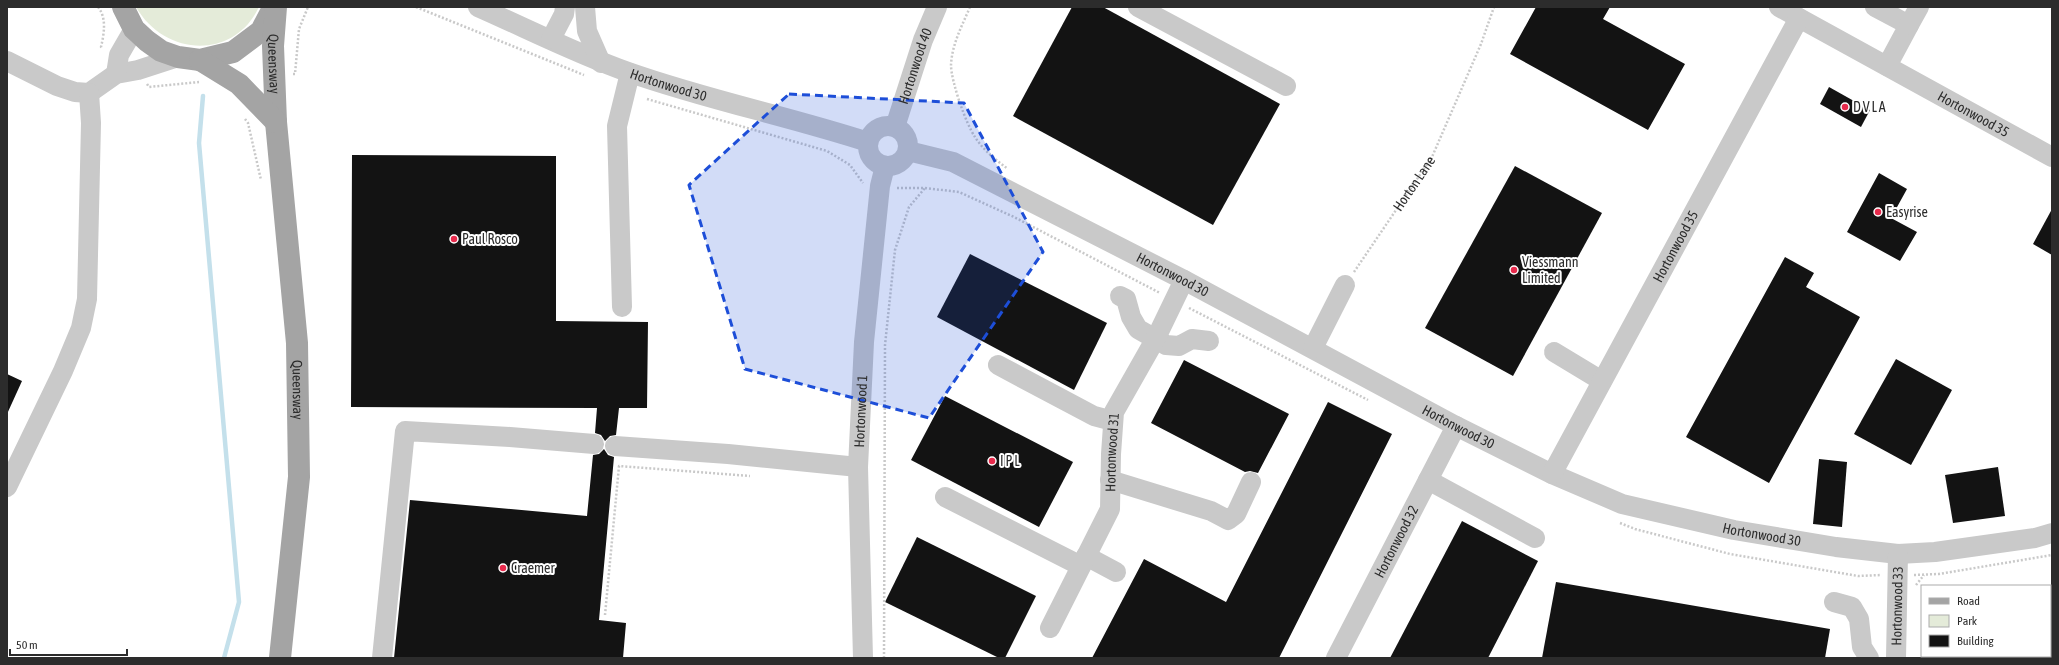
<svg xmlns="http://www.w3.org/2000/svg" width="2059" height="665" font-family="'Asap Condensed',sans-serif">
<rect width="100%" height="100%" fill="#fff"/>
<path fill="#e4ebd9" d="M 136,7 L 259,7 C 233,61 164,56 136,7 Z"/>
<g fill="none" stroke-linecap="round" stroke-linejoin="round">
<path stroke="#c4e0eb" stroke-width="4.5" d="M 203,96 L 199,143 L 239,602 L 224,658"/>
</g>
<g fill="#131313">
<path d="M 1072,7 L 1103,7 L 1280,104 L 1213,225 L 1013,116 Z"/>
<path d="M 1536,7 L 1610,7 L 1603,19 L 1685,64 L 1648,130 L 1510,54 Z"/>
<path d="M 1829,87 L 1870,110 L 1861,127 L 1820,104 Z"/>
<path d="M 352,155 L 556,156 L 556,321 L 648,322 L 647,408 L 619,408 L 616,435 L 610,436 L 605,441 L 601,435 L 595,433 L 597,408 L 351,407 Z"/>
<path d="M 1515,166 L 1602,213 L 1513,376 L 1425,328 Z"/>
<path d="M 1879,173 L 1907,189 L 1891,218 L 1917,232 L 1900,261 L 1847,232 Z"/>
<path d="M 2052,209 L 2052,255 L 2033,244 Z"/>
<path d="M 970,254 L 1107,323 L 1074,390 L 937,317 Z"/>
<path d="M 1785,257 L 1814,273 L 1806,287 L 1860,317 L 1769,483 L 1686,437 Z"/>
<path d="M 1896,359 L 1952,390 L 1911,465 L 1854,434 Z"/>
<path d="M 1184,360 L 1289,414 L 1258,473 L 1250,471 L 1245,472 L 1151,423 Z"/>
<path d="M 7,374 L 22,381 L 7,414 Z"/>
<path d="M 945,396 L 1073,462 L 1039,527 L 911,460 Z"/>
<path d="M 1328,402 L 1392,434 L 1279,658 L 1092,658 L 1144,559 L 1226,602 Z"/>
<path d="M 604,449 L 608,455 L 614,457 L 599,620 L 626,623 L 623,658 L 394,658 L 410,500 L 587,516 L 593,455 L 599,454 Z"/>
<path d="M 1819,459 L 1847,462 L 1842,527 L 1813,524 Z"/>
<path d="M 1998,467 L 2005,516 L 1953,523 L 1945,475 Z"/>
<path d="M 1462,521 L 1538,561 L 1488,658 L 1390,658 Z"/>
<path d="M 917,537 L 1036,596 L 1005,658 L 999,658 L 885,602 Z"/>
<path d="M 1556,582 L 1830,629 L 1825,658 L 1542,658 Z"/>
</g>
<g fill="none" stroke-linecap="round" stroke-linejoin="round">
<g stroke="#c9c9c9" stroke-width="2.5" stroke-dasharray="2 2" stroke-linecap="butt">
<path d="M 98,7 C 107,18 104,34 101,47 L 103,48"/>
<path d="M 416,7 L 584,75"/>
<path d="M 970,7 C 962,26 952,44 951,65 C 951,81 966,124 975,137 C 983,150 996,160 1008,169"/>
<path d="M 293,74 L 295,74 L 299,29 L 308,7"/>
<path d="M 147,84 L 149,87 L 199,82"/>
<path d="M 647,99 L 827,151 L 850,165 L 863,183"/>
<path d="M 245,119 L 248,123 L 261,180"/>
<path d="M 897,188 L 925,188 L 959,192 L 1014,217 L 1160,293"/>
<path id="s1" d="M 1354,272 L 1432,157 L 1481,44 L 1494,7"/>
<path d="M 1189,308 L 1368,400"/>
<path d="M 1620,523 L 1635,529 L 1730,554 L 1858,576 L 1881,575"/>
<path d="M 1914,575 L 1939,574 L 2052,555"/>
<path d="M 1916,585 L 1924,575"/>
<path d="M 605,615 L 619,466 L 750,476"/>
<path d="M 884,658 L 885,345 L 895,250 L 909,207 L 925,188"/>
</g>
<g stroke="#c9c9c9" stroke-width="20">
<path id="s2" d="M 478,7 C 528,29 577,54 628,72 C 707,100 788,116 868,142"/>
<path d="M 585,7 L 587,31 L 601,63"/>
<path d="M 1138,7 L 1286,86"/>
<path id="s3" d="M 1779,7 L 2052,157"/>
<path d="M 1875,7 L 1909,25 L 1887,66"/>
<path d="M 1909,25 L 1919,7"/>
<path d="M 551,39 L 564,14 L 565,7"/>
<path d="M 7,61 L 57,86 L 75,92 L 89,93 L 116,74 L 138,70 L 178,57"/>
<path d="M 116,74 L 119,55 L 134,29"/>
<circle cx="888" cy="146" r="20"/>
<path id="s4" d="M 895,127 L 923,40 L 937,7"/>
<path id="s5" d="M 908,151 L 953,162 L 1184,280 L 1456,426 L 1552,474 L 1622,504 L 1734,530 L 1836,547 L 1898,554 L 1935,552 L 2035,538 L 2052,533"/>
<path d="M 1120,296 L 1126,299 L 1131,317 L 1138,329 L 1166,345 L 1179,346 L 1192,339 L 1209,341"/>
<path d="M 622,307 L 617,126 L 630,73"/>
<path d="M 1313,348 L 1345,285"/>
<path d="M 1554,352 L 1602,381"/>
<path d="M 998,365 L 1094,416 L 1113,421"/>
<path d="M 615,446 L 728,454 L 858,467"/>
<path id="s6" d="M 1552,474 L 1799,18"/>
<path d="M 1110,480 L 1211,511 L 1228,520 L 1236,514 L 1251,482"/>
<path d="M 1428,480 L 1535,538"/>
<path d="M 7,487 L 63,371 L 81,328 L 87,299 L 91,123 L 89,93"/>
<path d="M 945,497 L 1081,566"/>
<path d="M 1086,556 L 1116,572"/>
<path d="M 1834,602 L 1852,607 L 1859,619 L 1862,647 L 1869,658"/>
<path id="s7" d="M 1050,628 L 1110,509 L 1111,454 L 1114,412 L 1156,338 L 1184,280"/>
<path d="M 382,658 L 405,431 L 510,437 L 594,444"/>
<path id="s8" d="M 863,658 L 858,467 L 864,342 L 880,186 L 885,166"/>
<path id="s9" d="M 1336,658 L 1456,426"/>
<path id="s10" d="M 1896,658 L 1898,554"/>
</g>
<g stroke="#a4a4a4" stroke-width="22">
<path d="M 123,7 L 134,29 L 147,41 L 161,51 L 178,57 L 200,60 L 233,52 L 261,31 L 273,8"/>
<path id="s11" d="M 276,7 L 273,46 L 276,122 L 297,343 L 299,477 L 280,658"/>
<path d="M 200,60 L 239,84 L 276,122"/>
</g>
</g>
<path fill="#1d4ed8" fill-opacity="0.2" stroke="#1d4ed8" stroke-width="3" stroke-dasharray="8 5" stroke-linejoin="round" d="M 789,94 L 964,103 L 1043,252 L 929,418 L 745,369 L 689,185 Z"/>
<g fill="#e82a4c" stroke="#fff" stroke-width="1.5">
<circle cx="1845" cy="107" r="4"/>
<circle cx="1878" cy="212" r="4"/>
<circle cx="454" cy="239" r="4"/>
<circle cx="1514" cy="270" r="4"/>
<circle cx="992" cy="461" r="4"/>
<circle cx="503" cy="568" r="4"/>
</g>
<g text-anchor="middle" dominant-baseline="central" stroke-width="4" stroke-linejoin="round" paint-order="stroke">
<g font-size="14" fill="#2c2c2c" stroke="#fff">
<text stroke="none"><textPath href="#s11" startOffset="57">Queensway</textPath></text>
<text stroke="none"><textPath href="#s4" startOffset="64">Hortonwood 40</textPath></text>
<text stroke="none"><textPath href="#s2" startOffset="206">Hortonwood 30</textPath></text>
<text stroke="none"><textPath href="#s3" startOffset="222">Hortonwood 35</textPath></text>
<text stroke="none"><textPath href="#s1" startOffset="107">Horton Lane</textPath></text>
<text stroke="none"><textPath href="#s6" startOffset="259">Hortonwood 35</textPath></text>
<text stroke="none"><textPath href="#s5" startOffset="293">Hortonwood 30</textPath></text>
<text stroke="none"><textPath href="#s11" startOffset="384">Queensway</textPath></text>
<text stroke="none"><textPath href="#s8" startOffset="247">Hortonwood 1</textPath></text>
<text stroke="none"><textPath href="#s5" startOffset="617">Hortonwood 30</textPath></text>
<text stroke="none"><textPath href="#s7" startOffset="190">Hortonwood 31</textPath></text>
<text stroke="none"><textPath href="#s5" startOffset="941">Hortonwood 30</textPath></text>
<text stroke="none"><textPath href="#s9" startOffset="131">Hortonwood 32</textPath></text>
<text stroke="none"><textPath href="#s10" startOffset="52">Hortonwood 33</textPath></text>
</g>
<g font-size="14" fill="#2c2c2c" stroke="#fff" text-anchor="start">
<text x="1853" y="107">D V L A</text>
<text x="1886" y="212">Easyrise</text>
<text x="462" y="239">Paul Rosco</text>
<text x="1522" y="262">Viessmann<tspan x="1522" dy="16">Limited</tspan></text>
<text x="1000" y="461">I P L</text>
<text x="511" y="568">Craemer</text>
</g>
</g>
<rect width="2059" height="665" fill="none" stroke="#2c2c2c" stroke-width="16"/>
<rect x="1921" y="585" width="130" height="72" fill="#ffffff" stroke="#ababab"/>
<rect x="1929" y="598" width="20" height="6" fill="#a4a4a4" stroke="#ababab"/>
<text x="1957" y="605" font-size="12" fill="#2c2c2c">Road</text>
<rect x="1929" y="615" width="20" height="12" fill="#e4ebd9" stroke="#ababab"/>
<text x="1957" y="625" font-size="12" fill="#2c2c2c">Park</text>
<rect x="1929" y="635" width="20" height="12" fill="#131313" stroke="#ababab"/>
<text x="1957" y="645" font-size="12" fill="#2c2c2c">Building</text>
<path d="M10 649v6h117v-6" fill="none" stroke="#2c2c2c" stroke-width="2"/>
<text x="16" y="649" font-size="12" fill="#2c2c2c" stroke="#ffffff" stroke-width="3" paint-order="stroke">50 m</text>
</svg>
